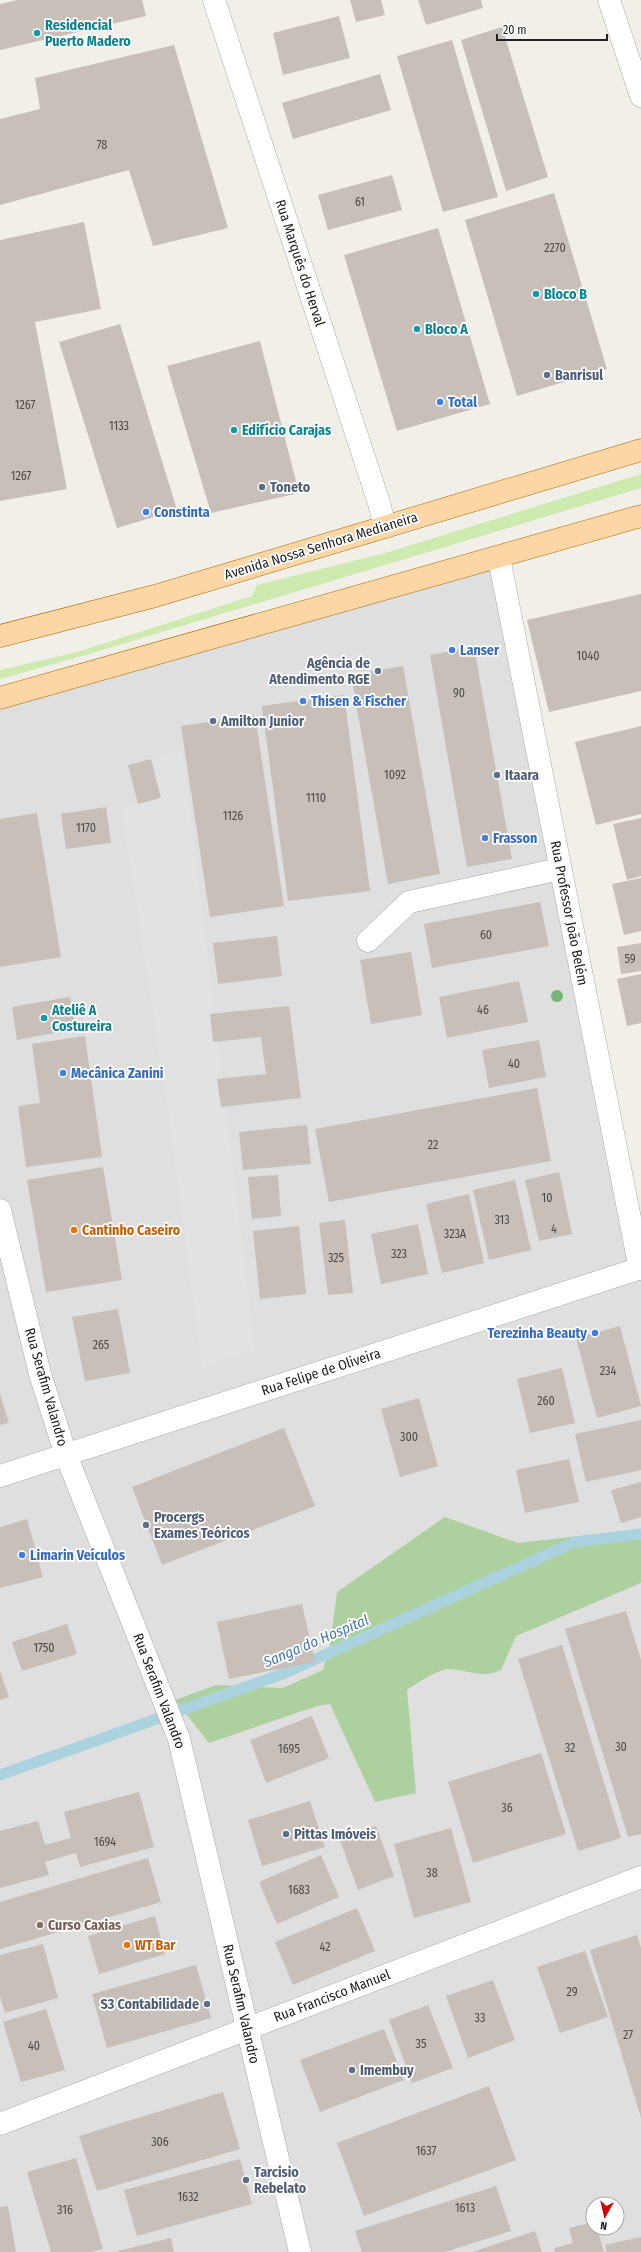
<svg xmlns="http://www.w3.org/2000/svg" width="641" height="2252" font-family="'Fira Sans Condensed',sans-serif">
<rect width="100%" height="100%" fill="#f2efe9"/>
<path fill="#e0dfdf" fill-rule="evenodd" d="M 499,558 L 641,1273 L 641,2252 L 0,2252 L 0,698 ZM 593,2204 L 617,2204 L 617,2228 L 593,2228 Z"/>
<path fill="#cdebb0" d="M 641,474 L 641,488 L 79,657 L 0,679 L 0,670 L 77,652 L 252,596 L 257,585 L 385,553 Z"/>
<path fill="#add19e" d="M 445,1517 L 518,1543 L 641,1529 L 641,1583 L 516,1636 L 501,1670 C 484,1679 467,1670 449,1669 C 439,1669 415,1684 407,1690 L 416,1793 L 375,1802 L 330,1704 L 317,1706 L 209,1743 L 175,1700 L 216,1685 L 283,1688 L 323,1670 L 330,1645 L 337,1592 Z"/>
<path fill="#e2e2e2" d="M 183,751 L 255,1351 L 202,1367 L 166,1096 L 121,806 L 138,803 L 128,765 Z"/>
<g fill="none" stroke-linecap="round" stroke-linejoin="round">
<path stroke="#aad3df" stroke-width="11" d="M 0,1775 L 285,1673 L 575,1542 L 641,1534"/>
</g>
<g fill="#c7bfb8">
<path d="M 17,0 L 142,0 L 146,16 L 0,50 L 0,4 Z"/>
<path d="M 350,0 L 381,0 L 385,15 L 356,22 Z"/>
<path d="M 418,0 L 481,0 L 483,8 L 426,25 Z"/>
<path d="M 339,16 L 350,58 L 283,75 L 273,33 Z"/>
<path d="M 502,27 L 548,177 L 506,191 L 461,40 Z"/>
<path d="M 452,40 L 498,197 L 443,212 L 397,56 Z"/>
<path d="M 174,45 L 228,228 L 153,246 L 129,170 L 0,205 L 0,119 L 40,109 L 35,78 Z"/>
<path d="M 380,74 L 391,110 L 293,139 L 282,103 Z"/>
<path d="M 392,175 L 402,210 L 328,230 L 318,195 Z"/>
<path d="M 554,193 L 607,369 L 517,396 L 465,220 Z"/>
<path d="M 84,222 L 101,309 L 35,322 L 67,489 L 0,501 L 0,240 Z"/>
<path d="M 438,228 L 490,404 L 397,431 L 344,255 Z"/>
<path d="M 120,324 L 177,510 L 117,528 L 59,342 Z"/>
<path d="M 260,341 L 299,493 L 211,513 L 167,366 Z"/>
<path d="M 641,594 L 641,691 L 549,712 L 527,620 Z"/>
<path d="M 474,647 L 512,859 L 467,867 L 430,655 Z"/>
<path d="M 403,666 L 440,874 L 388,884 L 351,675 Z"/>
<path d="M 344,695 L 370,891 L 288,901 L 262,706 Z"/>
<path d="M 255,715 L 284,906 L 210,917 L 181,726 Z"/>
<path d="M 641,726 L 641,814 L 596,825 L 575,742 Z"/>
<path d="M 151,759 L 161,798 L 138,804 L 128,765 Z"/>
<path d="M 106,807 L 111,843 L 66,849 L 61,814 Z"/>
<path d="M 37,813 L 61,957 L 0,967 L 0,819 Z"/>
<path d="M 641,818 L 641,876 L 627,880 L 613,824 Z"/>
<path d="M 641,878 L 641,931 L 624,935 L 612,884 Z"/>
<path d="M 540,902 L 549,946 L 432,968 L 424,924 Z"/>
<path d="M 277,936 L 282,976 L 218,984 L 213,943 Z"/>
<path d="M 641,943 L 641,971 L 621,974 L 617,947 Z"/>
<path d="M 411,952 L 422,1015 L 371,1024 L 360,960 Z"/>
<path d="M 641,974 L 641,1023 L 627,1026 L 617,979 Z"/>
<path d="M 519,981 L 528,1022 L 447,1038 L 439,997 Z"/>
<path d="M 70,997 L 76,1029 L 17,1040 L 12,1007 Z"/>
<path d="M 289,1006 L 301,1098 L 221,1107 L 217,1079 L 266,1074 L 261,1037 L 213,1042 L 210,1014 Z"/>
<path d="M 85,1036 L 102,1157 L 26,1167 L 18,1106 L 40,1103 L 32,1044 Z"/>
<path d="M 539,1040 L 546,1077 L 489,1088 L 482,1050 Z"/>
<path d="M 537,1088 L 551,1161 L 329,1202 L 315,1129 Z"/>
<path d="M 307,1125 L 311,1164 L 243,1170 L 239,1132 Z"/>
<path d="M 103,1167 L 122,1280 L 46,1292 L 27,1180 Z"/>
<path d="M 559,1172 L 572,1234 L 539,1241 L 525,1180 Z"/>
<path d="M 278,1175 L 281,1216 L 252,1219 L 248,1177 Z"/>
<path d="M 515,1180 L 531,1250 L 489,1260 L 473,1190 Z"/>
<path d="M 469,1194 L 484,1263 L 442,1273 L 426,1204 Z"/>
<path d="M 345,1220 L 353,1293 L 328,1295 L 319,1223 Z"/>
<path d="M 418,1224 L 428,1274 L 381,1284 L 371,1234 Z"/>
<path d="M 299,1226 L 306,1294 L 260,1299 L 253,1231 Z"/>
<path d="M 118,1309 L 130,1373 L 85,1381 L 72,1317 Z"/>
<path d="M 620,1326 L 641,1406 L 597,1418 L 576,1338 Z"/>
<path d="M 562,1368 L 575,1423 L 530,1433 L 517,1379 Z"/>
<path d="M 0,1394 L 9,1423 L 0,1425 Z"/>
<path d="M 419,1398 L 438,1466 L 400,1477 L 381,1409 Z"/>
<path d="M 641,1420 L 641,1470 L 586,1482 L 575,1434 Z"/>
<path d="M 284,1428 L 315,1506 L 162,1565 L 132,1487 Z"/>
<path d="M 569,1459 L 579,1502 L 525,1513 L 516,1470 Z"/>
<path d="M 641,1482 L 641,1517 L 621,1523 L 611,1490 Z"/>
<path d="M 27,1519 L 43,1577 L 0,1588 L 0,1527 Z"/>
<path d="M 302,1604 L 315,1662 L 229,1679 L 217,1622 Z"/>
<path d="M 626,1611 L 641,1660 L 641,1834 L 628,1837 L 565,1629 Z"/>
<path d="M 67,1624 L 77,1654 L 22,1671 L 12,1642 Z"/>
<path d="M 562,1645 L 621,1838 L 578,1851 L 518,1659 Z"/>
<path d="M 0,1671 L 9,1697 L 0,1700 Z"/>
<path d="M 312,1716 L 329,1758 L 266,1783 L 250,1740 Z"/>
<path d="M 541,1753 L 566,1834 L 473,1863 L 448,1782 Z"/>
<path d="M 139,1792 L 154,1847 L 80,1867 L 76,1853 L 45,1862 L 49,1875 L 0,1888 L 0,1831 L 38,1821 L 45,1845 L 71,1838 L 64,1812 Z"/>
<path d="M 310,1801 L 325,1847 L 262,1866 L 248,1820 Z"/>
<path d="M 376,1826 L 394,1876 L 358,1890 L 340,1840 Z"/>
<path d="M 451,1828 L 471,1902 L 414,1918 L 394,1844 Z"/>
<path d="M 321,1855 L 339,1897 L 277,1924 L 259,1882 Z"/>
<path d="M 148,1858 L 161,1902 L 0,1949 L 0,1902 Z"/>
<path d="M 357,1908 L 375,1951 L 293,1985 L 275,1942 Z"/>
<path d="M 155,1916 L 165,1954 L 99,1974 L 88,1936 Z"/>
<path d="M 637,1935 L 641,1948 L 641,2118 L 590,1950 Z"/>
<path d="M 43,1944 L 58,1998 L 5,2013 L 0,1996 L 0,1955 Z"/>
<path d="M 585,1951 L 608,2017 L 560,2033 L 537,1967 Z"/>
<path d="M 196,1965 L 211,2018 L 107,2048 L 92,1994 Z"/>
<path d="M 493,1980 L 515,2040 L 468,2058 L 446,1996 Z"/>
<path d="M 428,2005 L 453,2068 L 412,2083 L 389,2020 Z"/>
<path d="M 46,2009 L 65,2070 L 21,2082 L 3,2022 Z"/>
<path d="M 384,2029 L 404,2080 L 320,2112 L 300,2060 Z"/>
<path d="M 489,2086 L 516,2160 L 364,2216 L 337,2143 Z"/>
<path d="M 223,2092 L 240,2149 L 97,2191 L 79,2136 Z"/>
<path d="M 76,2158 L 103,2249 L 91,2252 L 51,2252 L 27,2172 Z"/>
<path d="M 240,2159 L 252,2204 L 137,2236 L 124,2190 Z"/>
<path d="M 496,2186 L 511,2231 L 445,2252 L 362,2252 L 355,2231 Z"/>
<path d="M 8,2206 L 16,2252 L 0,2252 L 0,2207 Z"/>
<path d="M 593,2222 L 593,2228 L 597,2228 L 604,2252 L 555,2252 L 554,2248 L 573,2243 L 569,2228 Z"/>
<path d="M 535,2231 L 542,2252 L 472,2252 Z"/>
<path d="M 641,2237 L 641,2252 L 607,2252 L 605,2245 Z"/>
<path d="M 171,2238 L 174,2252 L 118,2252 L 118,2251 Z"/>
</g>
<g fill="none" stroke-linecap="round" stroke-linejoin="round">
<g stroke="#a9a9a9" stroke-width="23">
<g id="minor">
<path d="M 214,0 L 379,503 L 385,527"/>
<path d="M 609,0 L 641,96"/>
<path d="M 499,558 L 640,1269"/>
<path d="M 368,941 L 409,902 L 560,869"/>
<path d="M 0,1210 L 40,1374 L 66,1455 L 179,1739 L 300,2252"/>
<path d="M 0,1476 L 641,1268"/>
<path d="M 0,2124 L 641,1877"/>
</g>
</g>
<g stroke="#a06b00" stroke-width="23">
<g id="major">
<path d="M 0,636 L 155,596 L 641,450"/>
<path d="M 0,698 L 641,516"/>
</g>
</g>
<use href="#minor" stroke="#fff" stroke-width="22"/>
<use href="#major" stroke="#fcd6a4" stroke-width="22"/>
</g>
<circle fill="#74b475" cx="557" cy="996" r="6"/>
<g fill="#0f9aa8" stroke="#fff" stroke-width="1.5">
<circle cx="37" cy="33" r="4"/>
<circle cx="536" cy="294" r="4"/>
<circle cx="417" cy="329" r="4"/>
<circle cx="234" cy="430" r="4"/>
<circle cx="44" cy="1018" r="4"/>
</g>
<g fill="#5c6f8a" stroke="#fff" stroke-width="1.5">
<circle cx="547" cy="375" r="4"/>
<circle cx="262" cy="487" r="4"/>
<circle cx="378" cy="671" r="4"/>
<circle cx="213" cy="721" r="4"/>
<circle cx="497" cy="775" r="4"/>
<circle cx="146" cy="1525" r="4"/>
<circle cx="286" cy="1834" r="4"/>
<circle cx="207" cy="2004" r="4"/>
<circle cx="352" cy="2070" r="4"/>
<circle cx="246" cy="2180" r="4"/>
</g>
<g fill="#3f7fe0" stroke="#fff" stroke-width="1.5">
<circle cx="440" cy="402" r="4"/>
<circle cx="146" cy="512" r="4"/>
<circle cx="452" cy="650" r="4"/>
<circle cx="303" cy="701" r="4"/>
<circle cx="485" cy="838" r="4"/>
<circle cx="63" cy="1073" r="4"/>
<circle cx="595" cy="1333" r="4"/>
<circle cx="22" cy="1555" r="4"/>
</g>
<g fill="#e8710a" stroke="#fff" stroke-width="1.5">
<circle cx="74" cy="1230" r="4"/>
<circle cx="127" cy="1945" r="4"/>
</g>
<circle fill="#8d6e63" stroke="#fff" stroke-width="1.5" cx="40" cy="1925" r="4"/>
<g text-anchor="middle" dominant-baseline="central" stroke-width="3.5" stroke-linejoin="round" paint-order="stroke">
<g font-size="12" fill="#4b4948">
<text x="102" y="145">78</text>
<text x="360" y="202">61</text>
<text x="555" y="248">2270</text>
<text x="25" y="405">1267</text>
<text x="119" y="426">1133</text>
<text x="21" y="476">1267</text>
<text x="588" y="656">1040</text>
<text x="459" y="693">90</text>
<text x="395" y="775">1092</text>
<text x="316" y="798">1110</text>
<text x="233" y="816">1126</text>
<text x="86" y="828">1170</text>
<text x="486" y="935">60</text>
<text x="630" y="959">59</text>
<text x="483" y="1010">46</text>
<text x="514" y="1064">40</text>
<text x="433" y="1145">22</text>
<text x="547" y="1198">10</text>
<text x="502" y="1220">313</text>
<text x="554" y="1229">4</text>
<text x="455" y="1234">323A</text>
<text x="399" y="1254">323</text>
<text x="336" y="1258">325</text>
<text x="101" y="1345">265</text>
<text x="608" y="1371">234</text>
<text x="546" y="1401">260</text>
<text x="409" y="1437">300</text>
<text x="44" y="1648">1750</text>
<text x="621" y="1747">30</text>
<text x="570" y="1748">32</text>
<text x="289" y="1749">1695</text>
<text x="507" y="1808">36</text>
<text x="105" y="1842">1694</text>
<text x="432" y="1873">38</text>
<text x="299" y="1890">1683</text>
<text x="325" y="1947">42</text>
<text x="572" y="1992">29</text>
<text x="480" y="2018">33</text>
<text x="628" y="2035">27</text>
<text x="421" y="2044">35</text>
<text x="34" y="2046">40</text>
<text x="160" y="2142">306</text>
<text x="426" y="2151">1637</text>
<text x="188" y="2197">1632</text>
<text x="465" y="2208">1613</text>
<text x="65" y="2210">316</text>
</g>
<g font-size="14" font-weight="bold" fill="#0d838f" stroke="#fff" text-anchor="start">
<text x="45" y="25">Residencial<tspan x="45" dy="16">Puerto Madero</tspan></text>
<text x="544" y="294">Bloco B</text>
<text x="425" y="329">Bloco A</text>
<text x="242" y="430">Edifício Carajas</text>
<text x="52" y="1010">Ateliê A<tspan x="52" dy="16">Costureira</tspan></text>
</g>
<g font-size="14" fill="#222" stroke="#fff">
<text transform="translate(300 263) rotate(72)">Rua Marquês do Herval</text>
<text transform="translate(321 546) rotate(-17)">Avenida Nossa Senhora Medianeira</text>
<text transform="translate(569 913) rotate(79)">Rua Professor João Belém</text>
<text transform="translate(321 1372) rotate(-18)">Rua Felipe de Oliveira</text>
<text transform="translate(46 1387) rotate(74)">Rua Serafim Valandro</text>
<text transform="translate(159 1691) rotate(69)">Rua Serafim Valandro</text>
<text transform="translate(332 1996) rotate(-21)">Rua Francisco Manuel</text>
<text transform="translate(241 2004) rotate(77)">Rua Serafim Valandro</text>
</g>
<g font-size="14" font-weight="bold" fill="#4e5e75" stroke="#fff" text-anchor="start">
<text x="555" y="375">Banrisul</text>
<text x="270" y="487">Toneto</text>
<text x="370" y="663" text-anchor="end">Agência de<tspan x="370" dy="16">Atendimento RGE</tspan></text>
<text x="221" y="721">Amilton Junior</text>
<text x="505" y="775">Itaara</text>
<text x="154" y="1517">Procergs<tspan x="154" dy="16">Exames Teóricos</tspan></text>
<text x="294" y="1834">Pittas Imóveis</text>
<text x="199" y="2004" text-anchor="end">S3 Contabilidade</text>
<text x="360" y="2070">Imembuy</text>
<text x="254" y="2172">Tarcisio<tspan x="254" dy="16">Rebelato</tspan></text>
</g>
<g font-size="14" font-weight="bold" fill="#366cbe" stroke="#fff" text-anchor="start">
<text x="448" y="402">Total</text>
<text x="154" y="512">Constinta</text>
<text x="460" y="650">Lanser</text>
<text x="311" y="701">Thisen &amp; Fischer</text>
<text x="493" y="838">Frasson</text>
<text x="71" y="1073">Mecânica Zanini</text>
<text x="587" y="1333" text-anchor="end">Terezinha Beauty</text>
<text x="30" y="1555">Limarin Veículos</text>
</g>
<g font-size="14" font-weight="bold" fill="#c56008" stroke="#fff" text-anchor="start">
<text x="82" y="1230">Cantinho Caseiro</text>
<text x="135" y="1945">WT Bar</text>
</g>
<g font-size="14" font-weight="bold" fill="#785e54" stroke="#fff" text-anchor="start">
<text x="48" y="1925">Curso Caxias</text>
</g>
<g font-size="15" font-style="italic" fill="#4a7aab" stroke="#fff">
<text transform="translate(316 1641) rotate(-23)">Sanga do Hospital</text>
</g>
</g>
<g transform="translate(605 2216) rotate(188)"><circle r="19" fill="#ffffff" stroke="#a7a7a7"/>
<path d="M0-3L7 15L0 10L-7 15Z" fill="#d40000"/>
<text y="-6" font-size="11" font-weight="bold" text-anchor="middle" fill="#222222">N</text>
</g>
<path d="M497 34v6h110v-6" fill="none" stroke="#222222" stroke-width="2"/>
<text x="503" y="34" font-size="12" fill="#222222" stroke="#ffffff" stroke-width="3" paint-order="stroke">20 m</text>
</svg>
